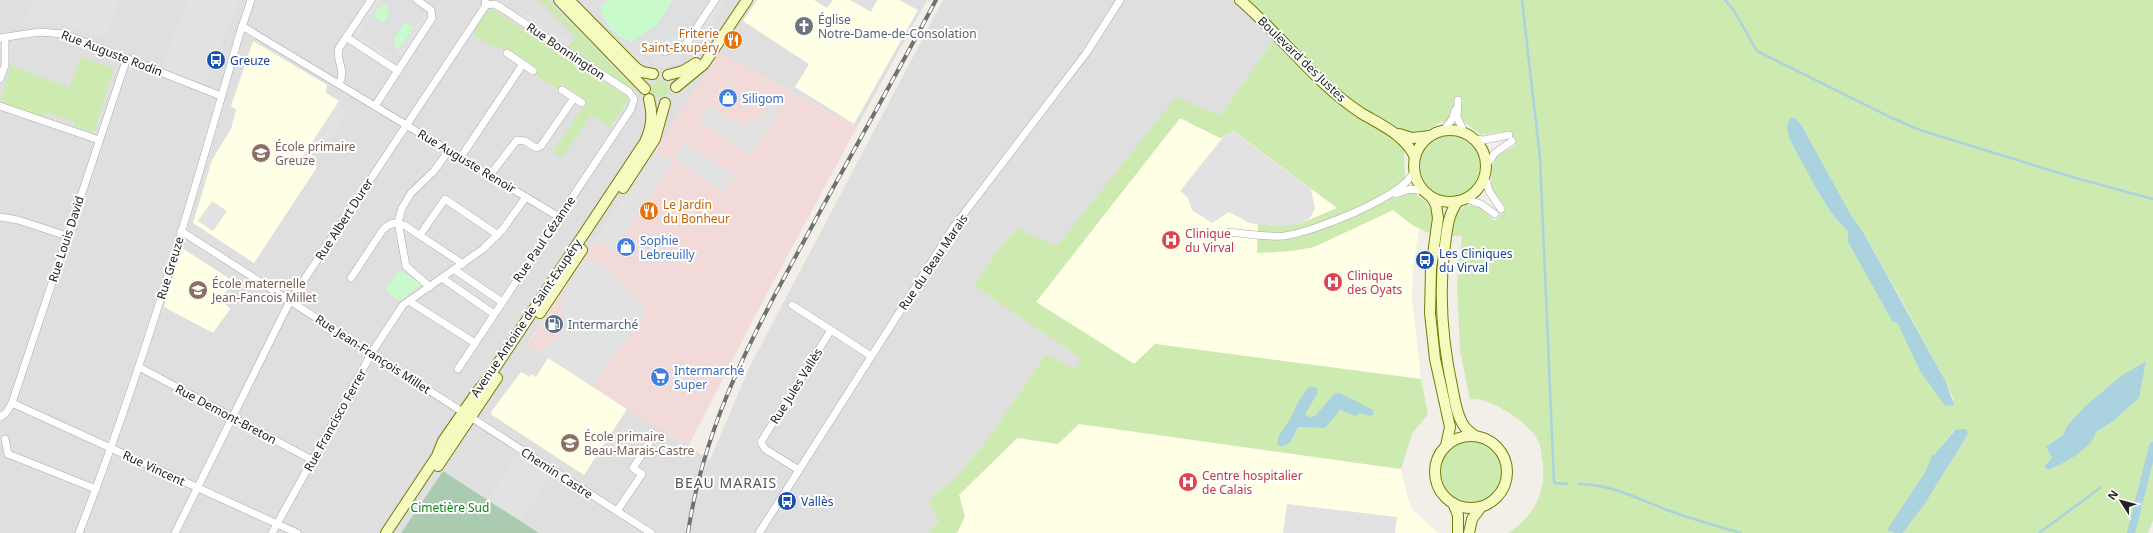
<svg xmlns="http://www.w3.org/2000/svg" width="2153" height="533" font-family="'Noto Sans',sans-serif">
<rect width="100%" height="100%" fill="#f2efe9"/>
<path fill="#e0dfdf" d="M 0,0 L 927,0 L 857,127 L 720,53 L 527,344 L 710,460 L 749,368 L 943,0 L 1247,0 L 1280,31 L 1220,115 L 1078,221 L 1057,247 L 1017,228 L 997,251 L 974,286 L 1082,359 L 1074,369 L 1046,354 L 987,440 L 956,477 L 929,501 L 939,521 L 928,533 L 539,533 L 443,471 L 401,533 L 0,533 Z"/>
<path fill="#f2dad9" d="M 720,53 L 857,127 L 755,316 L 688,447 L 527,345 Z"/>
<g fill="#ffffe5">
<path d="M 757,0 L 814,0 L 827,8 L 833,0 L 850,0 L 871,12 L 877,0 L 899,0 L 918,10 L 854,124 L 795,87 L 809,64 L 743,21 Z"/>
<path d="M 253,41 L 327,85 L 326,93 L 339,101 L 302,158 L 317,167 L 254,263 L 193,223 L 212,160 L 231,129 L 236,110 L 231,106 Z"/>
<path d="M 1180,118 L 1220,138 L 1233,131 L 1337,208 L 1297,225 L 1258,224 L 1272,253 L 1314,247 L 1394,210 L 1419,229 L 1413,265 L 1412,298 L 1421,379 L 1155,344 L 1135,364 L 1036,302 Z"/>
<path d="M 182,248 L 233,281 L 221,299 L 230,309 L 213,333 L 164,307 Z"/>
<path d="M 548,358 L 627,409 L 584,475 L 492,415 L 491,412 L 521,372 L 530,377 L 531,374 L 536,377 Z"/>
<path d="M 1079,424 L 1401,469 L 1408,499 L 1413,510 L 1438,533 L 957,533 L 965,516 L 959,495 L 1018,438 L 1058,444 Z"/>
</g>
<g fill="#cdebb0" fill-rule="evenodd">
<path d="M 539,0 L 548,0 L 635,89 L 633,92 L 568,48 L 575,37 Z"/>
<path d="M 1247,0 L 2153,0 L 2153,521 L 2148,533 L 1903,533 L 1926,502 L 1965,439 L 1954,430 L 1935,454 L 1932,455 L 1925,472 L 1888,530 L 1894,533 L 1508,533 C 1535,516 1548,489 1542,458 C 1541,453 1541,447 1539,443 C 1533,429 1517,417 1504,410 C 1495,404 1482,398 1470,399 L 1460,351 L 1457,285 L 1462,236 L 1450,236 L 1455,214 L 1466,205 L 1479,207 L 1495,221 L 1506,208 L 1491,188 L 1492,165 L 1497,156 L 1516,145 L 1510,131 L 1481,135 L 1463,121 L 1441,122 L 1416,136 L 1399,141 L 1404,149 L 1405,179 L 1417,195 L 1426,202 L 1435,215 L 1431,234 L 1412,225 L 1393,210 L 1314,247 L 1293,251 L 1257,253 L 1258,224 L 1297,225 L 1337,208 L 1234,131 L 1220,138 L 1180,118 L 1036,302 L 1134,364 L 1155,344 L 1421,379 L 1428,414 L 1412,434 L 1401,469 L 1079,424 L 1058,444 L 1017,438 L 959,495 L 965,516 L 957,533 L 928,533 L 939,521 L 928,501 L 956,477 L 987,440 L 1046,354 L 1074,369 L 1082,359 L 974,286 L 997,251 L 1017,228 L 1057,246 L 1176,97 L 1220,115 L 1280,31 ZM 1802,126 L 1852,217 L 1863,232 L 1906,308 L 1946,382 L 1954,400 L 1928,383 L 1898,324 L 1892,321 L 1848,242 L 1848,232 L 1832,214 L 1817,190 L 1805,165 ZM 2121,376 L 2112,422 L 2044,466 L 2052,458 L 2046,447 L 2064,434 L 2066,427 L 2085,406 Z"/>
<path d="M 492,9 L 627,97 L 627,101 L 610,128 L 591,115 L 562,158 L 553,152 L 587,101 L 562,84 L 558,89 L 535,75 L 538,69 L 506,48 L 505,50 L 497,45 L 495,48 L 473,35 C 476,23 482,15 492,9 Z"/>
<path d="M 81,56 L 114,69 L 96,125 L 99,129 L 92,132 L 74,126 L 75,122 L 46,113 L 44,118 L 0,102 L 11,65 L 69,88 Z"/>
<circle cx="660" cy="89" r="9"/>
<circle cx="1450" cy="166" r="30"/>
<circle cx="1471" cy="472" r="31"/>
</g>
<path fill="#aacbaf" d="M 443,471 L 539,533 L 401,533 Z"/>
<g fill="#c8facc">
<path d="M 610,0 L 672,0 L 657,25 L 633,41 C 618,41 599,19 601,5 Z"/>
<path d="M 387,3 L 389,12 L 384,23 L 374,17 C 375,9 380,7 387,3 Z"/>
<path d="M 403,24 L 408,24 L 414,27 L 397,52 L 394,40 Z"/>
<path d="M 399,270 L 421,284 L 400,301 L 389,294 L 386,289 Z"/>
</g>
<g fill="#e2e2e2">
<path d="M 33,0 L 119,0 L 105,38 L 61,24 L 24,23 Z"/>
<path d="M 189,0 L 239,0 L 205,82 L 194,81 L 161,67 Z"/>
<path d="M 373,0 L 381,0 L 357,38 L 353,31 Z"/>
<path d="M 719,0 L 727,1 L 694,50 L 690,44 Z"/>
<path d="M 520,9 L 571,42 L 568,48 L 516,14 Z"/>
<path d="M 425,13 L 429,20 L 401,62 L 398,54 Z"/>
<path d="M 679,36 L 685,49 L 677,63 L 665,67 L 659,67 L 653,62 L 648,54 L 646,44 Z"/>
<path d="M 361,37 L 390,55 L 391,63 L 362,44 Z"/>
<path d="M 770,103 L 780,110 L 751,155 L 698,120 L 709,104 L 744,127 L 750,118 L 757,122 Z"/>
<path d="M 337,105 L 348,112 L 314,165 L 302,158 Z"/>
<path d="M 1233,131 L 1311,189 L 1315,208 L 1310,218 L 1297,225 L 1269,226 L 1249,223 L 1229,212 L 1212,223 L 1192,210 L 1188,198 L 1180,191 L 1224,136 Z"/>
<path d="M 685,142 L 736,176 L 725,193 L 674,159 Z"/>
<path d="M 655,151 L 673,163 L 613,252 L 595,240 Z"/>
<path d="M 212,201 L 227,211 L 213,231 L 198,221 Z"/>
<path d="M 586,258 L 613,274 L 647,311 L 593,386 L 540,353 L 559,336 L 565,326 L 561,296 Z"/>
<path d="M 517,455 L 550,477 L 521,521 L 488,500 Z"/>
<path d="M 1287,504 L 1397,517 L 1395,533 L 1283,533 Z"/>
</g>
<g fill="#aad3df">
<path d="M 1790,118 L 1795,118 L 1802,126 L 1852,217 L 1863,232 L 1946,382 L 1954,405 L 1945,406 L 1920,371 L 1898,324 L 1892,321 L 1848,242 L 1848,232 L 1832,214 L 1817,190 L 1789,138 L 1787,126 Z"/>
<path d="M 2146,361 L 2139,398 L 2112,422 L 2096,432 C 2092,449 2063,464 2048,470 L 2044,466 L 2052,458 L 2046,447 L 2064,434 L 2066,427 L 2085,406 L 2121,376 Z"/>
<path d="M 1310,386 L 1317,388 L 1317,394 L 1305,414 L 1309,417 L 1315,416 L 1334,394 L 1340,393 L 1373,410 L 1374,414 L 1371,416 L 1360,413 L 1356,416 L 1340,410 L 1325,428 L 1298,427 L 1290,443 L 1281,447 L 1277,444 C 1278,432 1285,428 1290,419 C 1296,407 1300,396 1310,386 Z"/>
<path d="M 1966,429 L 1968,433 L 1965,439 L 1926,502 L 1903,533 L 1894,533 L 1887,530 L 1925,472 L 1932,455 L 1935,454 L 1955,430 Z"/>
</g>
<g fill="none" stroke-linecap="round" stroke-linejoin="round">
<g stroke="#aad3df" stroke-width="2.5">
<path d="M 1522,0 L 1540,158 L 1554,481 L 1555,483 L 1567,484"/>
<path d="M 1725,0 L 1733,9 L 1757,51 L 1892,118 L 1920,130 L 2072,177 L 2153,199"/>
<path d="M 1579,484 C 1610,484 1639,499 1667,510 C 1692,519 1716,526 1741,533"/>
<path d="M 2039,533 L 2100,488"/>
</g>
<path stroke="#aad3df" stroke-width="8" d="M 2131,533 L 2153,446"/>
<g stroke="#a9a9a9" stroke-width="8">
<g id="street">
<path d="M 242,26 L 559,217"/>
<path d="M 346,37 L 398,71"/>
<path d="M 0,38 L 39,32 L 64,34 L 221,96"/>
<path d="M 665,52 L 686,44 L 715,0"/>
<path d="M 507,53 L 533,71"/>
<path d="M 0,79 L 5,65 L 5,37"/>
<path d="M 339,84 C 347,68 335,62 339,48 L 371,0"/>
<path d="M 562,90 L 582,103"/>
<path d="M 1458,100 L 1457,117 L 1464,132"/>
<path d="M 0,106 L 99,140"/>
<path d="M 375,106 L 432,18 L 431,10 L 417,0"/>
<path d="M 1444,130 L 1453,118 L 1455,110"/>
<path d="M 1475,139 L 1484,140 L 1509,135"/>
<path d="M 461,157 L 523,64"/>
<path d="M 1487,164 L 1495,153 L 1512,141"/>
<path d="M 490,175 L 517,140 L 525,141 L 536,148 L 541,146 L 574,98"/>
<path d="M 1485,177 L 1489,191 L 1501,209"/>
<path d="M 1396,194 L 1410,189 L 1424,191"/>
<path d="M 1466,199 L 1481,204 L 1495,214"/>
<path d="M 0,217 L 18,220 L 67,236"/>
<path d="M 181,231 L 651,533"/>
<path d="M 1229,232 C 1247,234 1265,237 1284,236 C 1313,232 1401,198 1414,172"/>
<path d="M 420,235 L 445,199 L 498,235"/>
<path d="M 455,270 L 502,302"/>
<path d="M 351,278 L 382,231 C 388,223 396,222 404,225 L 463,264"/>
<path d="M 442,278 L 494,314"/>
<path d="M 430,287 L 406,266 L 398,222 L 402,208 L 411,193 L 434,171 L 449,150"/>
<path d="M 409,301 L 475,343"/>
<path d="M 792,305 L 831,330"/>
<path d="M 139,367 L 312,460"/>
<path d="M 458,369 L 631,109 L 634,99 L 629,92 L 500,7 L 494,4 L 486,5"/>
<path d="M 12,403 L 297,533"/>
<path d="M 0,417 L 6,413 L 12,403 L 127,58"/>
<path d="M 5,439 L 8,454 L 96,489"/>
<path d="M 799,470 L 765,449 L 761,442 L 831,330 L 871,356"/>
<path d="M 617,511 L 642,474 L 633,468 L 655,434"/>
<path d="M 79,533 C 142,371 191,203 239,36 L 251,0"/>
<path d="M 175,533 L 290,301 L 486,5 L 485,0"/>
<path d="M 272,533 L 374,349 L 403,305 L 483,249 L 503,229 L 526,197"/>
<path d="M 759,533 L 953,228 L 1087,52 L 1120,0"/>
</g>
</g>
<g stroke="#707d05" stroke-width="12">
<g id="secondary">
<path d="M 559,0 L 645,89"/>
<path d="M 569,0 L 636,68 L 642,72 L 653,74"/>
<path d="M 1240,0 C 1282,36 1315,83 1361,113 C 1381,125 1405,135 1415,157"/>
<path d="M 668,75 L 683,71 L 696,63"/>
<path d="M 676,87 L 704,64 L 747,0"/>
<circle cx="1450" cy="166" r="36"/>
<path d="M 1399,134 L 1412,138 L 1430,136"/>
<path d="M 623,188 L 655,139 L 665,103"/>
<path d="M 1432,198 L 1436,205 L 1438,218 L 1431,269 L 1430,313 L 1435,359 L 1450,427 L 1446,446"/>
<path d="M 1458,201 C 1448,214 1447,229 1445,245 C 1438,295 1442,341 1453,391 C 1455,402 1457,416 1464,426 C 1467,430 1471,433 1475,436"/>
<path d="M 540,313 L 582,250"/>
<circle cx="1471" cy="472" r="36"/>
<path d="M 438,466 L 497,378"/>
<path d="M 1453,503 L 1458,515 L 1458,533"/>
<path d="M 386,533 L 437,456 L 443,441 L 475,395 L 489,377 L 645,142 C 652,127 653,115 649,99"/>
<path d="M 1469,533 L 1472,519 L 1481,507"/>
</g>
</g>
<use href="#street" stroke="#fff" stroke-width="7"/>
<use href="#secondary" stroke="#f7fabf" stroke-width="10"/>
<g stroke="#707070" stroke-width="4">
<path id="rail" d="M 688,533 C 704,422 757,327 810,230 C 852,153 895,77 936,0"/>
</g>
<use href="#rail" stroke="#fff" stroke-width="2.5" stroke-dasharray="8" stroke-linecap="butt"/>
</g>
<defs>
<g id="church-disc" transform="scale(1)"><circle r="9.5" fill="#6b7280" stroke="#fff"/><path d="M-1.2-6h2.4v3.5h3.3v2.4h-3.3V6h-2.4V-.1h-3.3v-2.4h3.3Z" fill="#fff"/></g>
<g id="restaurant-disc" transform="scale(1)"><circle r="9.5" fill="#e8710a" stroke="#fff"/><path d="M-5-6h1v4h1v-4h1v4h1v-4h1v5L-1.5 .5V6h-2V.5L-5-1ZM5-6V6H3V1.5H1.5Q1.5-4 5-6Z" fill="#fff"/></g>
<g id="bus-disc" transform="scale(1)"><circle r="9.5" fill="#1a4fb4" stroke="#fff"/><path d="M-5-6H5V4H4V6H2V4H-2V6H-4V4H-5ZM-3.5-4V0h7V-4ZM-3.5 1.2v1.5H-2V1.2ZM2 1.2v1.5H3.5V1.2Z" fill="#fff"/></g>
<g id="shop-disc" transform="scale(1)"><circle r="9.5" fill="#3f7fe0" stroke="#fff"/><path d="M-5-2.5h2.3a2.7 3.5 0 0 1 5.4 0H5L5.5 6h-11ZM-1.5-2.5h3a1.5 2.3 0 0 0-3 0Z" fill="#fff"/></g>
<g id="school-disc" transform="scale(1)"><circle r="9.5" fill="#8d6e63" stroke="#fff"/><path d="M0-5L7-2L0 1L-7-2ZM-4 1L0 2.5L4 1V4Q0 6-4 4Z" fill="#fff"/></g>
<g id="hospital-disc" transform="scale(1)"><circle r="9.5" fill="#e0444e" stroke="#fff"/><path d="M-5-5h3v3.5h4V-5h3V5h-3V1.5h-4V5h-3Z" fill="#fff"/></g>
<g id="fuel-disc" transform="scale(1)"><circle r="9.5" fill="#5c6f8a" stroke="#fff"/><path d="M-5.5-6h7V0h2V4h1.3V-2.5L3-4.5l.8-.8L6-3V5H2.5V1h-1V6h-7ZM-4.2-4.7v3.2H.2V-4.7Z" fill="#fff"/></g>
<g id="supermarket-disc" transform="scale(1)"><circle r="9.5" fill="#3f7fe0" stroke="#fff"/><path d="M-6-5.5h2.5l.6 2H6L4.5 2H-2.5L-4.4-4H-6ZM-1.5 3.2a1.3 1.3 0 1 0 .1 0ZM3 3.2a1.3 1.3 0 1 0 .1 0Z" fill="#fff"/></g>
</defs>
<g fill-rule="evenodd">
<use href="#church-disc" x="804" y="26"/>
<use href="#restaurant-disc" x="733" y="40"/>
<use href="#bus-disc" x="216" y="60"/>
<use href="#shop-disc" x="728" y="98"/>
<use href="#school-disc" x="261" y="153"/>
<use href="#restaurant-disc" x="649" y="211"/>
<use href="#hospital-disc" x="1171" y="240"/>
<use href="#shop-disc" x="626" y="247"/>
<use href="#bus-disc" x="1425" y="260"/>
<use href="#hospital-disc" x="1333" y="282"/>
<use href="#school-disc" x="198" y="290"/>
<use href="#fuel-disc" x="554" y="324"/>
<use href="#supermarket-disc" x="660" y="377"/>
<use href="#school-disc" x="570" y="443"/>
<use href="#hospital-disc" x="1188" y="482"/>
<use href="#bus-disc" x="787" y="501"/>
</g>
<g text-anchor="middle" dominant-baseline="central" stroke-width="4" stroke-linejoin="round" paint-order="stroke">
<g font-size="12" fill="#5b616d" stroke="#fff" text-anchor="start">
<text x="818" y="19">Église<tspan x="818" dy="14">Notre-Dame-de-Consolation</tspan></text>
</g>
<g font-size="12" fill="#c56008" stroke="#fff" text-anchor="end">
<text x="719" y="33">Friterie<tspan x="719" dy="14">Saint-Exupéry</tspan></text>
<text x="663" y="204" text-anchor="start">Le Jardin<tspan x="663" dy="14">du Bonheur</tspan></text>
</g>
<g font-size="12" fill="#222" stroke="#fff">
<text transform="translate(566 51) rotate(34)">Rue Bonnington</text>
<text transform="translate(112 53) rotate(21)">Rue Auguste Rodin</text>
<text transform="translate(1302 59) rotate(44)">Boulevard des Justes</text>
<text transform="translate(467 161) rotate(31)">Rue Auguste Renoir</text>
<text transform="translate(344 219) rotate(-57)">Rue Albert Durer</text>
<text transform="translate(66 239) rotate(-72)">Rue Louis David</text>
<text transform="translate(544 239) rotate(-56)">Rue Paul Cézanne</text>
<text transform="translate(933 262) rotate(-56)">Rue du Beau Marais</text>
<text transform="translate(170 268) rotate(-73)">Rue Greuze</text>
<text transform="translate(526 318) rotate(-56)">Avenue Antoine de Saint-Exupéry</text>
<text transform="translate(373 354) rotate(33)">Rue Jean-François Millet</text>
<text transform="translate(796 386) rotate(-58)">Rue Jules Vallès</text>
<text transform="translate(226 414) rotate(28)">Rue Demont-Breton</text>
<text transform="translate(335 420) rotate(-61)">Rue Francisco Ferrer</text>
<text transform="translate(154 468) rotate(25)">Rue Vincent</text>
<text transform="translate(557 473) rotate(33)">Chemin Castre</text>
</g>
<g font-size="12" fill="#164399" stroke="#fff" text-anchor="start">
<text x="230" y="60">Greuze</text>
<text x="1439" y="253">Les Cliniques<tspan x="1439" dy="14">du Virval</tspan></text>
<text x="801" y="501">Vallès</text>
</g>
<g font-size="12" fill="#366cbe" stroke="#fff" text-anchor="start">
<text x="742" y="98">Siligom</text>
<text x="640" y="240">Sophie<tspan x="640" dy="14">Lebreuilly</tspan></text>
<text x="674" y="370">Intermarché<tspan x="674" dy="14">Super</tspan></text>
</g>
<g font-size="12" fill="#785e54" stroke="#fff" text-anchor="start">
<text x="275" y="146">École primaire<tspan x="275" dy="14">Greuze</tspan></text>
<text x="212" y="283">École maternelle<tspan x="212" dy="14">Jean-Fancois Millet</tspan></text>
<text x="584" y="436">École primaire<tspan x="584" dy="14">Beau-Marais-Castre</tspan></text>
</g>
<g font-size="12" fill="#be3a42" stroke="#fff" text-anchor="start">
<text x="1185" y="233">Clinique<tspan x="1185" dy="14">du Virval</tspan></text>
<text x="1347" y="275">Clinique<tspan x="1347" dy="14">des Oyats</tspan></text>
<text x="1202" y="475">Centre hospitalier<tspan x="1202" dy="14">de Calais</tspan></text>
</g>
<g font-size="12" fill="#4e5e75" stroke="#fff" text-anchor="start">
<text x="568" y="324">Intermarché</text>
</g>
<g font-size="12" fill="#0c8416" stroke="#fff">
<text x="450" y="507">Cimetière Sud</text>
</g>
<g font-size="14" letter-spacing="1" fill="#555" stroke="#fff">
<text x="726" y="482">BEAU MARAIS</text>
</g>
</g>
<g transform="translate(2121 501) rotate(306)" stroke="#ffffff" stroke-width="3" paint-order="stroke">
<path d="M0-3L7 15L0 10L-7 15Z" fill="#222222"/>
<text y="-6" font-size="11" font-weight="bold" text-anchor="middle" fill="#222222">N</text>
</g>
</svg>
